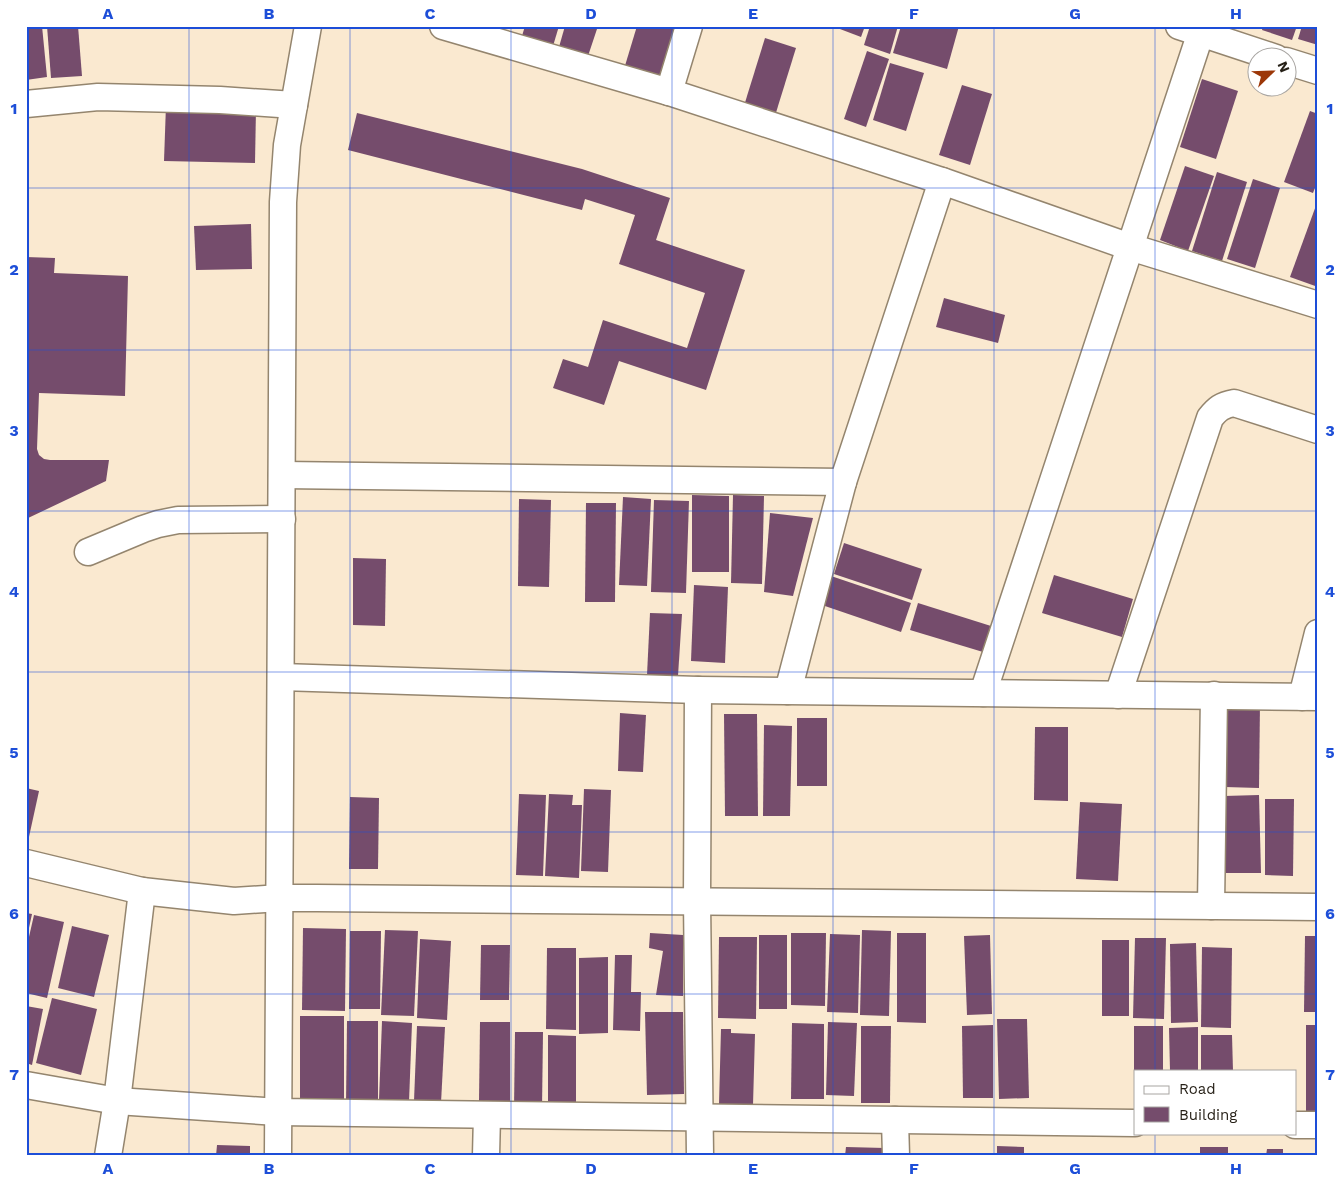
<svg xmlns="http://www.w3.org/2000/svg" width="1344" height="1182" font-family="'Work Sans',sans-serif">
<rect width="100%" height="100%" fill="#fae9d0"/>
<g fill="#754c6c">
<path d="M 26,26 L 42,26 L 47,77 L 26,80 Z"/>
<path d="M 47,26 L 78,26 L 82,76 L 51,78 Z"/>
<path d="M 525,26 L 559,26 L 553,46 L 522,36 Z"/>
<path d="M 565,26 L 598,26 L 588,56 L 559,47 Z"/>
<path d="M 637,26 L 679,26 L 662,81 L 624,69 Z"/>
<path d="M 832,26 L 865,26 L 861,37 Z"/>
<path d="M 870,26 L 898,26 L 890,54 L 864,45 Z"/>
<path d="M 901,26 L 959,26 L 947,69 L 893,53 Z"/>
<path d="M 1263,26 L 1297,26 L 1292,40 L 1262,30 Z"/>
<path d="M 1302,26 L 1318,26 L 1318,45 L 1298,39 Z"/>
<path d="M 765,38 L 796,48 L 774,119 L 743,109 Z"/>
<path d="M 867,51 L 889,59 L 866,127 L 844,119 Z"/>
<path d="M 890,63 L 924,73 L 906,131 L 873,120 Z"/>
<path d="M 1202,79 L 1238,91 L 1216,159 L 1180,147 Z"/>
<path d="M 962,85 L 992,94 L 970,165 L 939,155 Z"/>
<path d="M 166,105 L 256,108 L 255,163 L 164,161 Z"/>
<path d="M 1310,111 L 1318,114 L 1318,180 L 1313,193 L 1284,182 Z"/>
<path d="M 357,113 L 582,169 L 670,198 L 656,240 L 745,270 L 706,390 L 619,361 L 604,405 L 553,388 L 563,359 L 588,367 L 603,320 L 687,348 L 705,293 L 619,264 L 635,215 L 585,199 L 582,210 L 348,150 Z"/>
<path d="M 1185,166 L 1214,176 L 1188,251 L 1160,240 Z"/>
<path d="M 1217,172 L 1247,182 L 1222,261 L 1192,251 Z"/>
<path d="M 1253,179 L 1280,188 L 1255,268 L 1227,259 Z"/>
<path d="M 1318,200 L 1318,287 L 1290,277 Z"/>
<path d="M 251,224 L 252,269 L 196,270 L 194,226 Z"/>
<path d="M 26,257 L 55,258 L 54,273 L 128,276 L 125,396 L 39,393 L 37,449 L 39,455 L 44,459 L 50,460 L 109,460 L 106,481 L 26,519 Z"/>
<path d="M 944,298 L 1005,315 L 998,343 L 936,327 Z"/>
<path d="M 692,495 L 729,496 L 729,572 L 692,572 Z"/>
<path d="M 733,495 L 764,496 L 762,584 L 731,583 Z"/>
<path d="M 623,497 L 651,499 L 647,586 L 619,585 Z"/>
<path d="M 519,499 L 551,500 L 549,587 L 518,586 Z"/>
<path d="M 654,500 L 689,501 L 686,593 L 651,592 Z"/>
<path d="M 586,503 L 616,503 L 615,602 L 585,602 Z"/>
<path d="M 770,513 L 813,518 L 793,596 L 764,592 Z"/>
<path d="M 844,543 L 922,569 L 912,600 L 834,574 Z"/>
<path d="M 353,558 L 386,559 L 385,626 L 353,625 Z"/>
<path d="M 1054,575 L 1133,599 L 1122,637 L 1042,613 Z"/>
<path d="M 831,576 L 911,603 L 901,632 L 822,605 Z"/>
<path d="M 694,585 L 728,587 L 725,663 L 691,661 Z"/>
<path d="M 918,603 L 991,626 L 983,652 L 910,630 Z"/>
<path d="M 650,613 L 682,614 L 678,676 L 647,675 Z"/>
<path d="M 1226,703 L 1260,703 L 1259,788 L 1225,787 Z"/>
<path d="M 620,713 L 646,715 L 643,772 L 618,771 Z"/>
<path d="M 724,714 L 757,714 L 758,816 L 725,816 Z"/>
<rect x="797" y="718" width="30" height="68"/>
<path d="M 764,725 L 792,726 L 790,816 L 763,816 Z"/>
<path d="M 1035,727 L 1068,727 L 1068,801 L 1034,800 Z"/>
<path d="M 26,788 L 39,791 L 27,846 L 26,846 Z"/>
<path d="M 584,789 L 611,790 L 608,872 L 581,871 Z"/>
<path d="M 519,794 L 546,795 L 543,876 L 516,875 Z"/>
<path d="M 549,794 L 573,795 L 572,805 L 582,805 L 579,878 L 545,876 Z"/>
<path d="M 1259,795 L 1261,873 L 1226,873 L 1224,796 Z"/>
<path d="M 350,797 L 379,798 L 378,869 L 349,869 Z"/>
<path d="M 1265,799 L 1294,799 L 1293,876 L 1265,875 Z"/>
<path d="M 1080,802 L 1122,804 L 1118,881 L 1076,879 Z"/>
<path d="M 26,913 L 32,914 L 27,937 L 26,937 Z"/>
<path d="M 34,915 L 64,922 L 47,998 L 26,993 L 26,950 Z"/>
<path d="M 72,926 L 109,935 L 94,997 L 58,988 Z"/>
<path d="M 303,928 L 346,929 L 345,1011 L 302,1010 Z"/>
<path d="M 385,930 L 418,931 L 414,1016 L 381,1015 Z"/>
<path d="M 862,930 L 891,931 L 889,1016 L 860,1015 Z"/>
<path d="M 350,931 L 381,931 L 380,1009 L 349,1009 Z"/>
<path d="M 650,933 L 683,935 L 683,996 L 656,995 L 663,951 L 649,948 Z"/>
<path d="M 791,933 L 826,933 L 825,1006 L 791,1005 Z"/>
<path d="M 897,933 L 926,933 L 926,1023 L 897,1022 Z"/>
<path d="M 830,934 L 860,935 L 858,1013 L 827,1012 Z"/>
<rect x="759" y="935" width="28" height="74"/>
<path d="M 990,935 L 992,1014 L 967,1015 L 964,936 Z"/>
<path d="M 1305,936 L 1318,936 L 1318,1012 L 1304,1012 Z"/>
<path d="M 719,937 L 757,937 L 756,1019 L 718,1018 Z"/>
<path d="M 1135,938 L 1166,938 L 1164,1019 L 1133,1018 Z"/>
<path d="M 420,939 L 451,941 L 447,1020 L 417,1018 Z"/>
<rect x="1102" y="940" width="27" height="76"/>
<path d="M 1196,943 L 1198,1022 L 1171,1023 L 1170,944 Z"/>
<path d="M 481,945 L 510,945 L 509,1000 L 480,1000 Z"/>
<path d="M 1202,947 L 1232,948 L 1231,1028 L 1201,1027 Z"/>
<path d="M 547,948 L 576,948 L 576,1030 L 546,1029 Z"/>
<path d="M 615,955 L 632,955 L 631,992 L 641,992 L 640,1031 L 613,1030 Z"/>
<path d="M 608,957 L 608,1033 L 579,1034 L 579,958 Z"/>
<path d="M 52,998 L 97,1009 L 81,1075 L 36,1063 Z"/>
<path d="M 26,1006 L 43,1009 L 32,1065 L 26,1063 Z"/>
<path d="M 645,1012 L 683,1012 L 684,1094 L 647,1095 Z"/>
<rect x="300" y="1016" width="44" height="90"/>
<path d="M 997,1019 L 1027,1019 L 1029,1098 L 999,1099 Z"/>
<path d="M 347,1021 L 378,1021 L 378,1105 L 346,1104 Z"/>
<path d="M 382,1021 L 412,1023 L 409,1102 L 379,1100 Z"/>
<path d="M 480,1022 L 510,1022 L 510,1102 L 479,1101 Z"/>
<path d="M 828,1022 L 857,1023 L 854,1096 L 826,1095 Z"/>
<path d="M 792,1023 L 824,1024 L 824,1099 L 791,1099 Z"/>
<path d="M 993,1025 L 993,1098 L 963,1098 L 962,1026 Z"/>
<rect x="1306" y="1025" width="12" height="87"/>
<path d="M 417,1026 L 445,1027 L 441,1103 L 414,1101 Z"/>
<path d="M 861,1026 L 891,1026 L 890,1103 L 861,1103 Z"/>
<rect x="1134" y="1026" width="29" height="45"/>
<path d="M 1198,1027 L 1198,1071 L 1170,1071 L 1169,1028 Z"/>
<path d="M 721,1029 L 731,1029 L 731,1033 L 755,1034 L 753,1105 L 719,1104 Z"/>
<path d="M 515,1032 L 543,1032 L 542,1109 L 514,1109 Z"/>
<path d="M 548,1035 L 576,1036 L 576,1112 L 548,1111 Z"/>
<path d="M 1201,1035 L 1232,1035 L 1233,1071 L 1201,1071 Z"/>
<path d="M 217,1145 L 250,1146 L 250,1156 L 216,1156 Z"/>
<path d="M 997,1146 L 1024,1147 L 1024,1156 L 997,1156 Z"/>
<path d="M 846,1147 L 885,1148 L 884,1156 L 845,1156 Z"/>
<rect x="1200" y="1147" width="28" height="9"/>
<path d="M 1267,1149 L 1283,1149 L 1283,1156 L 1266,1156 Z"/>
</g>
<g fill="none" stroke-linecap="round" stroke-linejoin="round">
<g stroke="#94856e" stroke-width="29">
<g id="minor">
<path d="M 443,26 L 669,92 L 942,181 L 1130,247 L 1318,305"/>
<path d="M 1179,26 L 1276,58"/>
<path d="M 1286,61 L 1318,71"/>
<path d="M 669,92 L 689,26"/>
<path d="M 26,104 L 98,97 L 220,100 L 294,105"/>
<path d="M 282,475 L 843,482"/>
<path d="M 88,552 L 143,529 L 158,524 L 178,520 L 282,519"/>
<path d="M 281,677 L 698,690 L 1318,697"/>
<path d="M 698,690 L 697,900 L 700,1156"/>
<path d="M 788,691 L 843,482 L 942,181"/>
<path d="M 983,693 L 1203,26"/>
<path d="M 1118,695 L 1210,418 C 1217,409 1222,405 1234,403 L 1318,430"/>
<path d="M 1302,697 L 1318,633"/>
<path d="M 26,863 L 142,891 L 234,901 L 280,898 L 317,898 L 1318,907"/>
<path d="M 1211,906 L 1214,695"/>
<path d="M 26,1085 L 117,1101 L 278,1112 L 1135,1123"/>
<path d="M 895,1120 L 896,1156"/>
<path d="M 1295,1125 L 1318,1125"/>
<path d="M 108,1156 L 117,1101 L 142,891"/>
<path d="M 278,1156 L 283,202 L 287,145 L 308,26"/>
<path d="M 486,1156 L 487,1115"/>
</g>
</g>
<use href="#minor" stroke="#fff" stroke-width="26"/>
</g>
<path fill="none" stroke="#1d4ed8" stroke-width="1" stroke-opacity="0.55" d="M 189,26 L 189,1156M 350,26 L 350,1156M 511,26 L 511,1156M 672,26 L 672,1156M 833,26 L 833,1156M 994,26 L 994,1156M 1155,26 L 1155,1071M 26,188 L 1318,188M 26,350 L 1318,350M 26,511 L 1318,511M 26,672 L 1318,672M 26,832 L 1318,832M 26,994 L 1318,994M 1155,1133 L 1155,1156"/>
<rect width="1344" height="1182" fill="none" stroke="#ffffff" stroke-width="55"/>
<rect x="1134" y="1070" width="162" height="65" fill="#ffffff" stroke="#a8a5a2"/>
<rect x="1144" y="1086" width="25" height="8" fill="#ffffff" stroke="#a8a5a2"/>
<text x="1179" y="1094" font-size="15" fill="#251f16">Road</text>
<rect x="1144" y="1107" width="25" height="15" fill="#754c6c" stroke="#a8a5a2"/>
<text x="1179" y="1120" font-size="15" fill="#251f16">Building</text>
<g transform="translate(1272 72) rotate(67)"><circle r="24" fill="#ffffff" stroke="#a8a5a2"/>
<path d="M0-4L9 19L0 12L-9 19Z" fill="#9c3708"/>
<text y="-8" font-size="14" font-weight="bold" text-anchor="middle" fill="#251f16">N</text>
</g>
<rect x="28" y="28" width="1288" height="1126" fill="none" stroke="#1d4ed8" stroke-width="2"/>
<g font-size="16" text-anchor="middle" font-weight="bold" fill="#1d4ed8">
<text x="108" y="19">A</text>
<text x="269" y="19">B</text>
<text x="430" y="19">C</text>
<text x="591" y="19">D</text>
<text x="753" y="19">E</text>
<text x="914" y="19">F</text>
<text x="1075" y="19">G</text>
<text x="1236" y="19">H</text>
<text x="14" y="114">1</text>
<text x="1330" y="114">1</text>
<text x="14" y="275">2</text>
<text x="1330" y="275">2</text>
<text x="14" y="436">3</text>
<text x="1330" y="436">3</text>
<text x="14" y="597">4</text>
<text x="1330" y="597">4</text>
<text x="14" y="758">5</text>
<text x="1330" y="758">5</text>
<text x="14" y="919">6</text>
<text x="1330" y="919">6</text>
<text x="14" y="1080">7</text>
<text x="1330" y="1080">7</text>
<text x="108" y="1174">A</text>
<text x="269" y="1174">B</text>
<text x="430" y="1174">C</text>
<text x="591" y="1174">D</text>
<text x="753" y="1174">E</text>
<text x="914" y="1174">F</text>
<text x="1075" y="1174">G</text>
<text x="1236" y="1174">H</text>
</g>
</svg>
